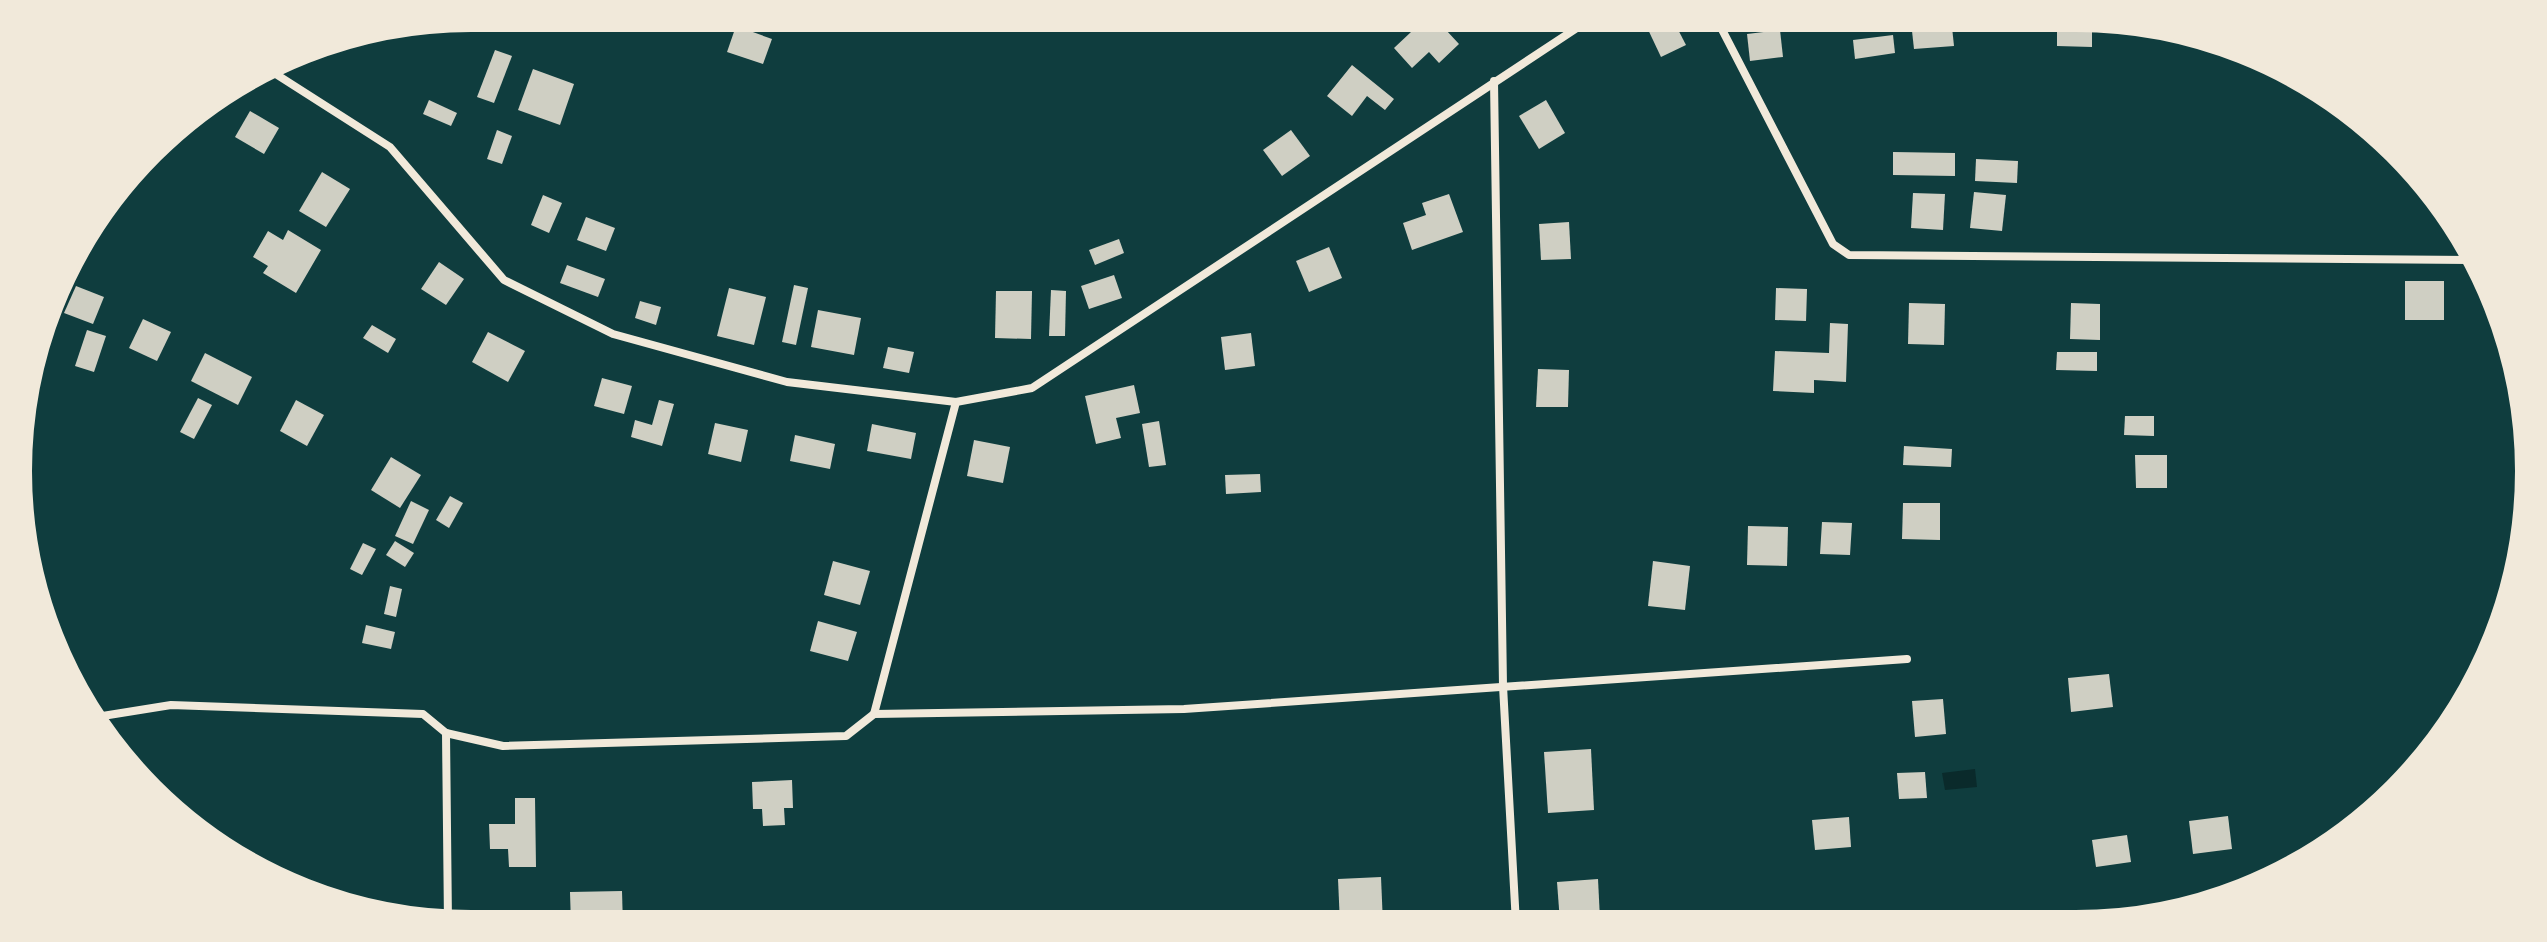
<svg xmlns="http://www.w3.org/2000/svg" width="2547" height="942" font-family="'Nunito Sans',sans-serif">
<rect width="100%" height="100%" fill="#0f3d3e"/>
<path fill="#0a2a2b" d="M 1975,769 L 1977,787 L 1945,790 L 1942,773 Z"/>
<g fill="#cfcfc3">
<path d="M 566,16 L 601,16 L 597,28 Z"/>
<path d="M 1428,16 L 1433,16 L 1459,44 L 1439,63 L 1429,52 L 1412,68 L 1394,48 Z"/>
<path d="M 1654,16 L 1671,16 L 1686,45 L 1661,57 L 1644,21 Z"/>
<path d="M 1836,16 L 1857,16 L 1857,18 L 1837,20 Z"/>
<path d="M 736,26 L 772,39 L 763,64 L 727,52 Z"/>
<path d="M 1952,27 L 1954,46 L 1914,49 L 1912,31 Z"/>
<path d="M 2057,27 L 2092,27 L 2092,47 L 2057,46 Z"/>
<path d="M 1780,30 L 1783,57 L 1750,61 L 1747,34 Z"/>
<path d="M 1893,35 L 1895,53 L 1855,59 L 1853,40 Z"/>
<path d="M 495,50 L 512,56 L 494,103 L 477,97 Z"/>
<path d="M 1352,65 L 1394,99 L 1385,110 L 1367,96 L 1352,116 L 1327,96 Z"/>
<path d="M 533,69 L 574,84 L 560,125 L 518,110 Z"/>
<path d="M 429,100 L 457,113 L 451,126 L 423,114 Z"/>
<path d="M 1546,100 L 1565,133 L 1539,149 L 1519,116 Z"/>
<path d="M 250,111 L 279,128 L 264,154 L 235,137 Z"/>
<path d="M 497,130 L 512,136 L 502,164 L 487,159 Z"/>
<path d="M 1291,130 L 1310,156 L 1282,176 L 1263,150 Z"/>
<path d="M 1893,152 L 1955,153 L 1955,176 L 1893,175 Z"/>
<path d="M 1976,159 L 2018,161 L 2017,183 L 1975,181 Z"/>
<path d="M 322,172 L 350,189 L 326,227 L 299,211 Z"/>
<path d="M 1974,192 L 2006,195 L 2002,231 L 1970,228 Z"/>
<path d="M 1913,193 L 1945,194 L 1943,230 L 1911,228 Z"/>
<path d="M 1449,194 L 1463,232 L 1412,250 L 1403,223 L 1426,215 L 1422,203 Z"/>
<path d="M 543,195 L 562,203 L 549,233 L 531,225 Z"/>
<path d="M 586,217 L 615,228 L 606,251 L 577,240 Z"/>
<path d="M 1569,222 L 1571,259 L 1541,260 L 1539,224 Z"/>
<path d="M 288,230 L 321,250 L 296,293 L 263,273 L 268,266 L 253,257 L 268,231 L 283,240 Z"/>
<path d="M 1119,239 L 1124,253 L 1095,265 L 1089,250 Z"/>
<path d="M 1329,247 L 1342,278 L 1309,292 L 1296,261 Z"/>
<path d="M 439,262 L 464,279 L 446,305 L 421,289 Z"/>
<path d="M 567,265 L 605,279 L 598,297 L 560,283 Z"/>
<path d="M 1114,275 L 1122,298 L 1089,309 L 1081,286 Z"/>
<rect x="2405" y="281" width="39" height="39"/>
<path d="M 794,285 L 808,288 L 796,345 L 782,342 Z"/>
<path d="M 76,286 L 104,297 L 93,324 L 64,313 Z"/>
<path d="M 729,288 L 766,297 L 754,345 L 717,336 Z"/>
<path d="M 1776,288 L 1807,289 L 1806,321 L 1775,320 Z"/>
<path d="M 1051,290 L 1066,291 L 1065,336 L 1049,336 Z"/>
<path d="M 996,291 L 1032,291 L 1031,339 L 995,338 Z"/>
<path d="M 640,301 L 661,307 L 656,325 L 635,318 Z"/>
<path d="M 1909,303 L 1945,304 L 1944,345 L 1908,344 Z"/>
<path d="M 2071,303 L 2100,304 L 2100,340 L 2070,339 Z"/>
<path d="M 818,310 L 861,318 L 854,355 L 811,347 Z"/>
<path d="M 143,319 L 171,332 L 157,361 L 129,348 Z"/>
<path d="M 1830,323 L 1848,324 L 1846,382 L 1814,380 L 1814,393 L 1773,391 L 1775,351 L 1829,353 Z"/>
<path d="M 372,325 L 396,339 L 388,353 L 363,338 Z"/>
<path d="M 87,330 L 106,336 L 94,372 L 75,366 Z"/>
<path d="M 488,332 L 525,351 L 508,382 L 472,362 Z"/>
<path d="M 1251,333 L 1255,366 L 1225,370 L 1221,337 Z"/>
<path d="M 888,347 L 914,352 L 909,373 L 883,368 Z"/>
<path d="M 2057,352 L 2097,352 L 2097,371 L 2056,370 Z"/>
<path d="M 205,353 L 252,377 L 238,405 L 191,381 Z"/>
<path d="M 1538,369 L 1569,370 L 1568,407 L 1536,407 Z"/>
<path d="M 602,378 L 632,386 L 624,414 L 594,406 Z"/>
<path d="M 1134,385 L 1140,413 L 1116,418 L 1121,438 L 1096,444 L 1085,396 Z"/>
<path d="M 198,398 L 212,405 L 194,439 L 180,432 Z"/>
<path d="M 296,400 L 324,415 L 307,446 L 280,431 Z"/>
<path d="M 659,400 L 674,404 L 662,446 L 631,437 L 635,420 L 652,425 Z"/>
<path d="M 2125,416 L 2154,416 L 2154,436 L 2124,435 Z"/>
<path d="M 1159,421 L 1166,465 L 1149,467 L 1142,424 Z"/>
<path d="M 715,423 L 748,430 L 741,462 L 708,454 Z"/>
<path d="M 872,424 L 916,433 L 911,459 L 867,451 Z"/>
<path d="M 795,435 L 835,444 L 830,469 L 790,461 Z"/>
<path d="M 974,440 L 1010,447 L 1003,483 L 967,476 Z"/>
<path d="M 1904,446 L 1952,449 L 1951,467 L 1903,465 Z"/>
<path d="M 2135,455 L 2167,455 L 2167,488 L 2136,488 Z"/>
<path d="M 391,457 L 421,475 L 400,508 L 371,490 Z"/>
<path d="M 1260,474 L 1261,492 L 1226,494 L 1225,475 Z"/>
<path d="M 450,496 L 463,503 L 449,528 L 436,520 Z"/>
<path d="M 411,501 L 429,510 L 413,544 L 395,536 Z"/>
<path d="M 1903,503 L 1940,503 L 1940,540 L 1902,539 Z"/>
<path d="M 1822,522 L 1852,523 L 1850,555 L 1820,554 Z"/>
<path d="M 1748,526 L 1788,527 L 1787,566 L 1747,565 Z"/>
<path d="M 395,541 L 414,553 L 405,567 L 386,555 Z"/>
<path d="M 363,543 L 376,549 L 362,575 L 350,569 Z"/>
<path d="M 833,561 L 870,571 L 860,605 L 824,595 Z"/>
<path d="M 1653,561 L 1690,566 L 1685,610 L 1648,606 Z"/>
<path d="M 390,586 L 402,589 L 396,617 L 384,614 Z"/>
<path d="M 818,621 L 857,632 L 848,661 L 810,651 Z"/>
<path d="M 366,625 L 395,632 L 391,649 L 362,643 Z"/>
<path d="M 2109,674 L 2113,707 L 2071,712 L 2068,678 Z"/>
<path d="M 1943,699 L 1946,734 L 1915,737 L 1912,701 Z"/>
<path d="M 1591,749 L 1594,810 L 1548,813 L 1544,752 Z"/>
<path d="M 1925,772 L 1927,798 L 1899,799 L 1897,773 Z"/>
<path d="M 792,780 L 793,808 L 784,808 L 785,825 L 763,826 L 762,809 L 753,809 L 752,782 Z"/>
<path d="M 515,798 L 535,798 L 536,867 L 509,867 L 508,849 L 490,849 L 489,824 L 515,824 Z"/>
<path d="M 2228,816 L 2232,849 L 2193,854 L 2189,821 Z"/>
<path d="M 1849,817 L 1851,847 L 1815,850 L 1812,820 Z"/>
<path d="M 2127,835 L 2131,862 L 2096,867 L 2092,840 Z"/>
<path d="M 1381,877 L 1383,924 L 1340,924 L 1338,879 Z"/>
<path d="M 1598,879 L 1600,919 L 1560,922 L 1557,882 Z"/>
<path d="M 622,891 L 623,926 L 571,926 L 570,892 Z"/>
<path d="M 1281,914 L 1282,924 L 1242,924 L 1241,916 Z"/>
<path d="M 1119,915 L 1119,924 L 1084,925 L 1083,917 Z"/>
<path d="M 844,917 L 890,918 L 890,925 L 844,925 Z"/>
</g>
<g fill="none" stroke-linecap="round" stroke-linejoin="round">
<g stroke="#f1e9da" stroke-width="8">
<path d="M 1715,16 L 1833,244 L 1849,255 L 2470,260"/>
<path d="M 271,71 L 390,147 L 504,280 L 613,334 L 787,382 L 956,402 L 1032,388 L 1595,16"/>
<path d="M 1494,81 L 1503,686 L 1516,924"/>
<path d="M 874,714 L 1184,709 L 1907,659"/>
<path d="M 90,718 L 171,705 L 423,714 L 446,733 L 503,746 L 846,736 L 874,714 L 956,402"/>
<path d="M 446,733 L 448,923"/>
</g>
</g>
<path d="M0 0H2547V942H0ZM471 30H2076A441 441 0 0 1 2517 471V471A441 441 0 0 1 2076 912H471A441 441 0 0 1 30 471V471A441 441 0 0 1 471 30Z" fill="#f1e9da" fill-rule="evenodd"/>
<path fill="none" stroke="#f1e9da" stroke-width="4" d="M471 30H2076A441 441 0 0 1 2517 471V471A441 441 0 0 1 2076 912H471A441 441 0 0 1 30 471V471A441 441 0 0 1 471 30Z"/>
</svg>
